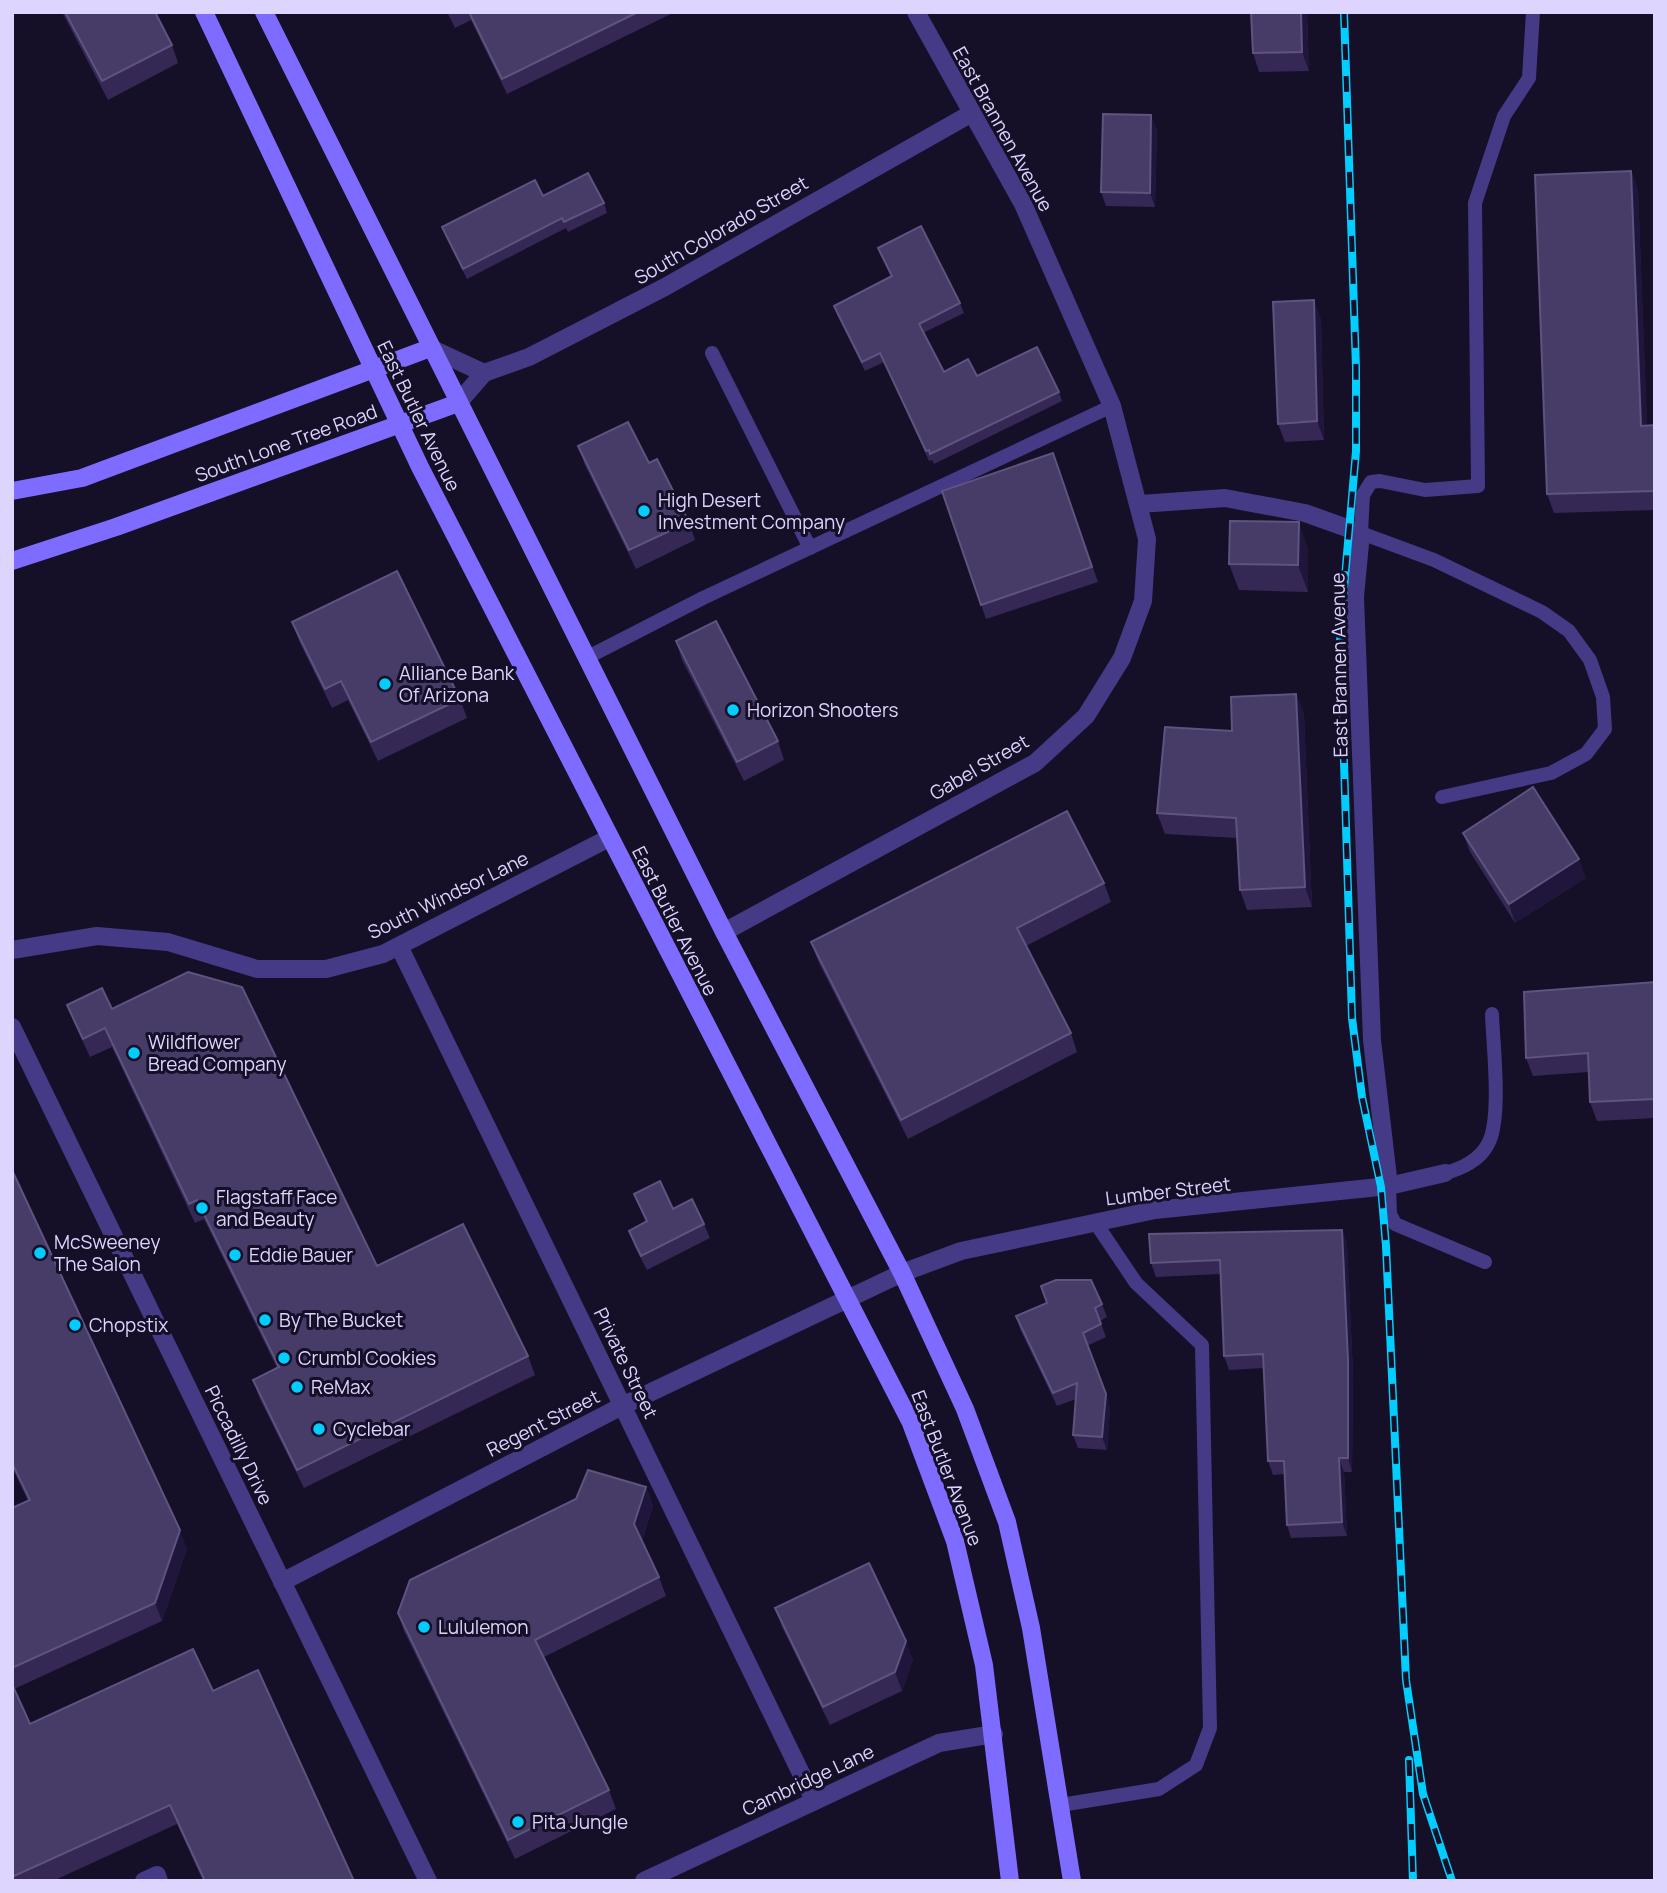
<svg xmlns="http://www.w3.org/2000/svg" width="1667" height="1893" font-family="Manrope,sans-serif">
<rect width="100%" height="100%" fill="#150f27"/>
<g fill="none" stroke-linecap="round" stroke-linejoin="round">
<g stroke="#443a86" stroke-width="14">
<path d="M 712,353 L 810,548"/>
<path d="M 586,658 L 703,598 L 1112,406"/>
<path d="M 1442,797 L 1551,773 L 1586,754 L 1605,729 L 1603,697 L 1590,660 L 1569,631 L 1542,612 L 1434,560 L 1361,533 L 1363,495 L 1371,482 L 1380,481 L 1425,490 L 1478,486 L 1475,203 L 1504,116 L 1529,78 L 1533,12"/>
<path d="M 1445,1173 C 1461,1169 1480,1160 1488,1144 C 1502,1119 1493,1045 1492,1014"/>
<path d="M 1389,1186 L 1390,1214 L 1395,1224 L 1485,1262"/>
<path d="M 1061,1805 L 1159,1789 L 1196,1765 L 1210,1728 L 1202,1345 L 1136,1283 L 1095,1222"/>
</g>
<g stroke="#443a86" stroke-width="18">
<path d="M 430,348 L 484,373"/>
<path d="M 458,403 L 484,373 L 529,357 L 665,287 L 972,113"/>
<path d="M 1140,504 L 1225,498 L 1305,513 L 1361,533 L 1355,597 L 1372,1040 L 1389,1186"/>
<path d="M 724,932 L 1035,763 L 1086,716 L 1122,658 L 1143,601 L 1147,539 L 1112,406 L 1023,204 L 916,12"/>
<path d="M 399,946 L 814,1800"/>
<path d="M 12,950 L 97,936 L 168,942 L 257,969 L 326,969 L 383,954 L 609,838"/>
<path d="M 12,1027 L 428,1881"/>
<path d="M 282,1582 L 624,1405 L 902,1273 L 961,1251 L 1155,1210 L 1389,1186 L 1445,1173"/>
<path d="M 144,1881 L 157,1875 L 159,1881"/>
<path d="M 644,1881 L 939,1743 L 994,1734"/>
</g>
<g stroke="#7d6cff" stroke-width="18">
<path d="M 204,12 L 420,467 L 911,1423 L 955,1541 L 984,1665 L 1010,1881"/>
<path d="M 264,12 L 724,932 L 902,1273 L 965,1409 L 1007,1522 L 1031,1628 L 1072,1881"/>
<path d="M 12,491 L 82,478 L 430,348"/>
<path d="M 12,561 L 116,527 L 458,403"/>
</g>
<g stroke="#01ceff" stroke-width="8">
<g id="rail">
<path d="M 1344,12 L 1356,368 L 1356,451 L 1340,634 L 1352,1018 L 1362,1097 L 1381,1187 L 1386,1246 L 1406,1680 L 1423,1794 L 1452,1881"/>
<path d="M 1409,1760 L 1413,1881"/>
</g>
</g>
<use href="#rail" stroke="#150f27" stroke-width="5" stroke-dasharray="16" stroke-linecap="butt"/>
</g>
<g fill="#352855">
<path d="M 62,12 L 155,12 L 172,45 L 178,63 L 108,100 Z"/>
<path d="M 447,12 L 675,12 L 507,94 L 471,20 L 455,28 Z"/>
<path d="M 1307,12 L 1309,71 L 1259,72 L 1253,53 Z"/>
<path d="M 1157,129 L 1155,207 L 1106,206 L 1101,192 Z"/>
<path d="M 1631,171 L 1638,190 L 1647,426 L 1655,425 L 1655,510 L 1554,513 L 1547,494 Z"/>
<path d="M 543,196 L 604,203 L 607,213 L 568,232 L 566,228 L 467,279 L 446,237 L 442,227 Z"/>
<path d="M 878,248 L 960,303 L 964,313 L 923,333 L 944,372 L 977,376 L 1059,392 L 1062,401 L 934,464 L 932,460 L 929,461 L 884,362 L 865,371 L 837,315 L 834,306 L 891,277 Z"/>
<path d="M 1321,319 L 1324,440 L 1285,442 L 1278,424 Z"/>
<path d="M 578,446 L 649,463 L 689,522 L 695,540 L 636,569 L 585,465 Z"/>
<path d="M 1053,453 L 1098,582 L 986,619 L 942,491 Z"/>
<path d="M 1308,549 L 1308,592 L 1239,590 L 1229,564 Z"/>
<path d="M 292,622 L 460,699 L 467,718 L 378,761 L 348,700 L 332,708 L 299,641 Z"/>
<path d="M 676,641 L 778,741 L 784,760 L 744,781 L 682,660 Z"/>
<path d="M 1296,694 L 1304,714 L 1312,907 L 1247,910 L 1240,890 L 1237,838 L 1165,834 L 1157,813 L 1232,731 Z"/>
<path d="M 1463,833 L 1586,878 L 1515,923 L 1470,852 Z"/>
<path d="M 1104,883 L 1111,902 L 1026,946 L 1071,1033 L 1077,1052 L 908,1139 L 818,961 L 811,942 Z"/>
<path d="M 1655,982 L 1655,1118 L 1597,1121 L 1590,1102 L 1589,1072 L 1533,1076 L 1526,1058 Z"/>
<path d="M 67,1005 L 112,1009 L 377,1266 L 528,1356 L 535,1375 L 304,1488 L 260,1399 L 253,1380 L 277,1368 L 204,1219 L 195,1223 L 112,1047 L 90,1057 L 74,1023 Z"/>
<path d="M 12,1170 L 187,1549 L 162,1621 L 14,1689 L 30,1724 L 213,1691 L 354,1881 L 203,1881 L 177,1824 L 53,1881 L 12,1881 L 12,1508 L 28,1501 L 12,1467 Z"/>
<path d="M 634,1194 L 673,1209 L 704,1224 L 710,1238 L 647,1270 L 634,1245 L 629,1231 L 646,1222 Z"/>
<path d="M 1342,1230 L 1347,1244 L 1353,1374 L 1352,1472 L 1344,1472 L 1347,1536 L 1291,1538 L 1287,1525 L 1284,1474 L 1273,1475 L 1268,1461 L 1264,1368 L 1229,1370 L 1224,1356 L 1221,1274 L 1156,1277 L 1151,1263 Z"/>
<path d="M 1102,1304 L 1107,1317 L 1100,1321 L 1106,1337 L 1087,1346 L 1110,1408 L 1107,1450 L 1078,1448 L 1073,1435 L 1076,1399 L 1057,1406 L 1020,1329 L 1016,1316 Z"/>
<path d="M 646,1487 L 653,1506 L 642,1541 L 659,1577 L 666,1596 L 544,1657 L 609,1790 L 616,1809 L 515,1859 L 404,1631 L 398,1613 Z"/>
<path d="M 775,1608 L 913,1659 L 902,1691 L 830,1725 L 782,1627 Z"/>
</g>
<g fill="#20163b">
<path d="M 1301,12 L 1307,12 L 1309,71 L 1302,52 Z"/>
<path d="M 1151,115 L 1157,129 L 1155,207 L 1150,193 Z"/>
<path d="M 1631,171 L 1638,190 L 1648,445 L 1641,426 Z"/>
<path d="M 1314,300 L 1321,319 L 1324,440 L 1317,421 Z"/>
<path d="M 1299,522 L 1308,549 L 1308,592 L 1298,565 Z"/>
<path d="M 1296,694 L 1304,714 L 1312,907 L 1305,887 Z"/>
<path d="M 1579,859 L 1586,878 L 1515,923 L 1509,904 Z"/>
<path d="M 1342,1230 L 1347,1244 L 1353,1374 L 1352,1472 L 1348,1458 Z"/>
<path d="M 1106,1394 L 1110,1408 L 1107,1450 L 1102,1437 Z"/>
<path d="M 1339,1458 L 1344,1472 L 1347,1536 L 1342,1522 Z"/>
<path d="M 646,1487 L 653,1506 L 641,1543 L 634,1524 Z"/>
<path d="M 180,1530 L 187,1549 L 162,1621 L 155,1603 Z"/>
<path d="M 906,1641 L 913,1659 L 902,1691 L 895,1672 Z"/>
</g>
<g fill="#473b67" stroke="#5f537f" stroke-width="2">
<path d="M 65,12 L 155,12 L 172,45 L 102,81 Z"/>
<path d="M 469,12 L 638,12 L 502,79 Z"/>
<path d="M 1251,12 L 1301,12 L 1302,52 L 1253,53 Z"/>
<path d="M 1103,114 L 1151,115 L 1150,193 L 1101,192 Z"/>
<path d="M 1631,171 L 1641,426 L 1655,425 L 1655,491 L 1547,494 L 1535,175 Z"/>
<path d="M 588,173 L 604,203 L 564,222 L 562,218 L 463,269 L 442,227 L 535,180 L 543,196 Z"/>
<path d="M 921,226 L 960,303 L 919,324 L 944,372 L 968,359 L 977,376 L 1037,347 L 1059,392 L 930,454 L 929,450 L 926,451 L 880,353 L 862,362 L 834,306 L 892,276 L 878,248 Z"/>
<path d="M 1314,300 L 1317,421 L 1278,424 L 1273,302 Z"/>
<path d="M 628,422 L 649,463 L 657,459 L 689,522 L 629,550 L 578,446 Z"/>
<path d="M 1053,453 L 1092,567 L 981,605 L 942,491 Z"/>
<path d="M 1230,521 L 1299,522 L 1298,565 L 1229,564 Z"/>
<path d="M 397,571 L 460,699 L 371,742 L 341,681 L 325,689 L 292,622 Z"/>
<path d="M 716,621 L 778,741 L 737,762 L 676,641 Z"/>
<path d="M 1296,694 L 1305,887 L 1240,890 L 1236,818 L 1157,813 L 1165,727 L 1232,731 L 1231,697 Z"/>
<path d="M 1533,787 L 1579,859 L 1509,904 L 1463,833 Z"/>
<path d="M 1067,811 L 1104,883 L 1017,928 L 1071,1033 L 901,1120 L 811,942 Z"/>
<path d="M 188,972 L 242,987 L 377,1266 L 463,1224 L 528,1356 L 297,1470 L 253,1380 L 279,1367 L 197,1200 L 189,1204 L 105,1028 L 83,1039 L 67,1005 L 102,988 L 112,1009 Z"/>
<path d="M 1655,982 L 1655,1099 L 1590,1102 L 1588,1053 L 1526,1058 L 1524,992 Z"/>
<path d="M 12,1170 L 180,1530 L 155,1603 L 12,1668 L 12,1508 L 30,1500 L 12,1463 Z"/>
<path d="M 660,1181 L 673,1209 L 692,1199 L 704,1224 L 641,1256 L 629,1231 L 647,1221 L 634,1194 Z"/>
<path d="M 1342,1230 L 1348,1360 L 1348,1458 L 1339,1458 L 1342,1522 L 1287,1525 L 1284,1461 L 1268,1461 L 1263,1354 L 1224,1356 L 1220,1260 L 1151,1263 L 1149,1234 Z"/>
<path d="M 1056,1280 L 1091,1280 L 1102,1304 L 1095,1308 L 1101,1324 L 1083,1333 L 1106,1394 L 1102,1437 L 1073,1435 L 1077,1383 L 1053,1393 L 1016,1316 L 1047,1303 L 1041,1286 Z"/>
<path d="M 588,1470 L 646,1487 L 634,1524 L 659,1577 L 535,1640 L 609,1790 L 508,1840 L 398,1613 L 410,1580 L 576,1499 Z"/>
<path d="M 869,1563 L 906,1641 L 895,1672 L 823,1707 L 775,1608 Z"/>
<path d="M 193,1649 L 213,1691 L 258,1670 L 354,1881 L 205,1881 L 170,1805 L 12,1877 L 12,1684 L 30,1724 Z"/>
</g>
<g fill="#01ceff" stroke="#150f27" stroke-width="2.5">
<circle cx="644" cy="511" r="7"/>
<circle cx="385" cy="684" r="7"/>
<circle cx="733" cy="710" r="7"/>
<circle cx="134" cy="1053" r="7"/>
<circle cx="202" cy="1208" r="7"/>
<circle cx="40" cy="1253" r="7"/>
<circle cx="235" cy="1255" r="7"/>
<circle cx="265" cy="1320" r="7"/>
<circle cx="75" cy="1325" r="7"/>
<circle cx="284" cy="1358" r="7"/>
<circle cx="297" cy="1387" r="7"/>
<circle cx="319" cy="1429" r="7"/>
<circle cx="424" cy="1627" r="7"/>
<circle cx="518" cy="1822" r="7"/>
</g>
<g text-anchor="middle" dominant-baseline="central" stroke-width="6" stroke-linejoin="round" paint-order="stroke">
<g font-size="19" fill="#ded5ff" stroke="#150f27">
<text transform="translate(1003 129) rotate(61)">East Brannen Avenue</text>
<text transform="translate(721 230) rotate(-30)">South Colorado Street</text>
<text transform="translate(419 416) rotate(64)">East Butler Avenue</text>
<text transform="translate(286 443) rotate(-20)">South Lone Tree Road</text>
<text transform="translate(1339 665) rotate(-91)">East Brannen Avenue</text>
<text transform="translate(979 767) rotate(-30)">Gabel Street</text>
<text transform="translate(448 895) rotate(-26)">South Windsor Lane</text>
<text transform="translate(675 921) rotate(63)">East Butler Avenue</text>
<text transform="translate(1168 1191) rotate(-7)">Lumber Street</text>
<text transform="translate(626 1363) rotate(64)">Private Street</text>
<text transform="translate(543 1423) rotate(-27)">Regent Street</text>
<text transform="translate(239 1445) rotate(64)">Piccadilly Drive</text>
<text transform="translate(947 1468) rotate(69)">East Butler Avenue</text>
<text transform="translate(808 1780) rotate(-25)">Cambridge Lane</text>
</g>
<g font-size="19" fill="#ded5ff" stroke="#150f27" text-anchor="start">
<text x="658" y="500">High Desert<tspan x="658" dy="22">Investment Company</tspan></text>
<text x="399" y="673">Alliance Bank<tspan x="399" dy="22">Of Arizona</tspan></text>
<text x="747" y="710">Horizon Shooters</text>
<text x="148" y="1042">Wildflower<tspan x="148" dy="22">Bread Company</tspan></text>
<text x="216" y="1197">Flagstaff Face<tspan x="216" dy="22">and Beauty</tspan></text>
<text x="54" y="1242">McSweeney<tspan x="54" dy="22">The Salon</tspan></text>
<text x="249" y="1255">Eddie Bauer</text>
<text x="279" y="1320">By The Bucket</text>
<text x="89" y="1325">Chopstix</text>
<text x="298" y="1358">Crumbl Cookies</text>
<text x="311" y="1387">ReMax</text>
<text x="333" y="1429">Cyclebar</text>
<text x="438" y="1627">Lululemon</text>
<text x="532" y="1822">Pita Jungle</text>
</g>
</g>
<rect width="1667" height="1893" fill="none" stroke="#ded5ff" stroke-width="28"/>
</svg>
